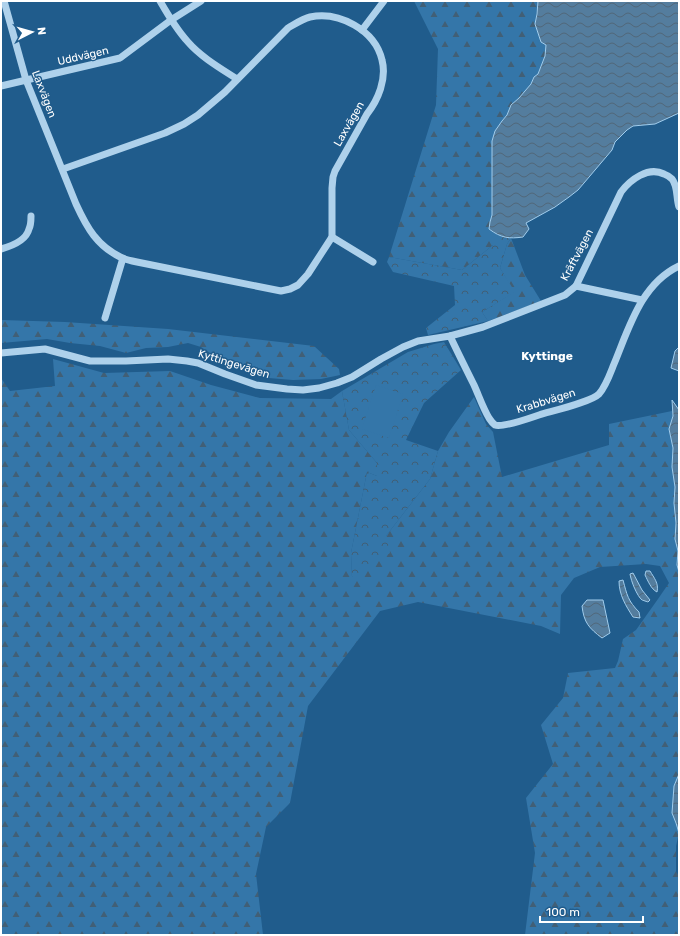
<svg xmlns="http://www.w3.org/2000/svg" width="680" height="936" font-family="Rubik,sans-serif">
<defs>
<pattern id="forest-firs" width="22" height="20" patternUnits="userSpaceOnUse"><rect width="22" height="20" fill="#3476a9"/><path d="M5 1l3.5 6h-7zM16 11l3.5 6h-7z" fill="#415f76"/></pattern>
<pattern id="park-crowns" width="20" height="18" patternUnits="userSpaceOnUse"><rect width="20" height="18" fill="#3476a9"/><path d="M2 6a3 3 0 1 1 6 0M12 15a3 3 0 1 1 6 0" fill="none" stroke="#415f76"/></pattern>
<pattern id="water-waves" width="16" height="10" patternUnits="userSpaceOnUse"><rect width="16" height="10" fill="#547d9e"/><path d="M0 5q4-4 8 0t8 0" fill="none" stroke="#506779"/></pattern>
</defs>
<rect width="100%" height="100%" fill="#205c8c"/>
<g fill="url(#forest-firs)">
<path d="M 414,1 L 538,1 L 535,24 L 541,41 L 546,45 L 545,56 L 538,74 L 534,77 L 531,84 L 519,98 L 511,105 L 507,115 L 502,121 L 492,141 L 492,215 L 490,222 L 489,229 L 493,232 L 493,245 L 462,270 L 389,257 L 436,105 L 438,49 Z"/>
<path d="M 511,238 L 525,275 L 541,301 L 488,321 L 482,312 L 514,292 L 500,268 L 507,244 Z"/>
<path d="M 1,320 L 65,322 L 168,329 L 314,346 L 339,369 L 340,375 L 321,379 L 293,380 L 269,378 L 244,370 L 222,361 L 201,347 L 188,343 L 168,347 L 146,348 L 126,353 L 100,346 L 70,343 L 47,339 L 1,343 Z"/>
<path d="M 53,359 L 104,373 L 170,371 L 211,385 L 260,398 L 331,399 L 342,391 L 349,430 L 377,463 L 377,476 L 367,472 L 351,553 L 352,577 L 386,536 L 430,479 L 438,451 L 449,432 L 474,397 L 486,424 L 493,432 L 502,477 L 609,445 L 609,424 L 672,411 L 673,416 L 669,429 L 673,448 L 672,467 L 675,487 L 674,503 L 676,523 L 675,539 L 678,551 L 677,565 L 679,572 L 679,645 L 678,646 L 679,648 L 679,774 L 674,786 L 673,798 L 676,823 L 679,833 L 676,846 L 676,872 L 679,876 L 679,935 L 525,935 L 535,853 L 526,798 L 553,764 L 541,725 L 563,698 L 568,673 L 615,668 L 618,661 L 623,639 L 636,630 L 658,599 L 669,583 L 660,566 L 646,564 L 600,567 L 574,578 L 561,595 L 560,634 L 541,626 L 418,602 L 380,611 L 308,706 L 290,803 L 266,827 L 256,874 L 263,935 L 1,935 L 1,378 L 10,391 L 55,386 Z"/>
</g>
<g fill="url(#park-crowns)">
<path d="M 493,232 L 500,236 L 511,238 L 507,244 L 500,268 L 515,292 L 482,312 L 488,321 L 428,335 L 426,328 L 455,305 L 454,286 L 393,272 L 387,262 L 389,257 L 462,270 L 493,245 Z"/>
<path d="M 444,342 L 461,370 L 424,403 L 406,440 L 438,451 L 430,479 L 386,536 L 390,553 L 352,577 L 351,553 L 367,472 L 377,476 L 377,463 L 349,430 L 342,391 L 408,352 L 434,344 Z"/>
</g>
<path fill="#3476a9" d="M 376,385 L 403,394 L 389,438 L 362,429 Z"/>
<g fill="url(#water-waves)" stroke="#a1cded">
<path d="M 538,1 L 679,1 L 679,113 L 655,124 L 633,126 L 627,130 L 615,142 L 612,150 L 584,183 L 578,190 L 569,197 L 555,207 L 526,223 L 529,229 L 523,237 C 509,239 501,238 489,229 L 490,222 L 492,215 L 492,141 L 495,131 L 502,121 L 507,115 L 511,105 L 519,98 L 531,84 L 534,77 L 538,74 L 545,56 L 546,45 L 541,42 L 535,24 L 537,14 Z"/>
<path d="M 679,347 L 679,371 L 671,368 L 675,351 Z"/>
<path d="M 672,400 L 679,410 L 679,572 L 677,565 L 678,551 L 675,539 L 676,523 L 674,503 L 675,487 L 672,467 L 673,448 L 669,429 L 673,416 Z"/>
<path d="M 646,571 L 650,571 C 654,578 659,583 657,592 C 651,589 648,581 645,575 Z"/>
<path d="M 633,573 L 642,590 L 650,600 L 648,602 C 648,602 642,600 642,600 C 637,596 631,581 630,574 Z"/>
<path d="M 623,580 C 627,595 628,601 639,612 L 640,618 L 633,617 C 626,606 619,595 619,581 Z"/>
<path d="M 587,600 L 603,600 L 610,633 L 602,638 C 589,628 584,623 582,606 Z"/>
<path d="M 679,774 L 679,833 L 676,823 L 672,813 L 674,786 Z"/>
</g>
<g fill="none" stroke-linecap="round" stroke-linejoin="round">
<g stroke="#aed1eb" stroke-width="7">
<path d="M 4,1 L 26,80 L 76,204 C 87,228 97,246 122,258 C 127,260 132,261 137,262 L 281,291 L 290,289 L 298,285 L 308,274 L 332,237 L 332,188 L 333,177 L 335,171 L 367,114 C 378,100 387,79 382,60 C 375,30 339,11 310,17 C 302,19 295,24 288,28 L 225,92 L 198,115 L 184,124 L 165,133 L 63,169"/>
<path d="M 160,1 C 168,15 177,30 188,42 C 201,57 220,68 237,79"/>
<path d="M 362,30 L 384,1"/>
<path d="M 1,86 L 120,58 L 171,20 L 201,1"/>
<path d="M 332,237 L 373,262"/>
<path d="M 1,249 C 12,246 26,241 29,229 C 31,225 31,221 31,216"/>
<path d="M 576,286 L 642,300"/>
<path d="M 105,318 L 123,258"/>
<path d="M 450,336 C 458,353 466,369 474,385 C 479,396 483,408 489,418 C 491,421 492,423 495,425 C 503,428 530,418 539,415 C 552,411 591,402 599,394 C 606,386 610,374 614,364 C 629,328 641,284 679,266"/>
<path d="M 1,353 L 45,349 L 90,361 L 126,361 L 168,359 L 187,361 L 198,363 L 225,374 L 256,385 L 287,389 L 303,390 L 319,388 L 337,383 L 352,377 L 381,359 L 403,347 L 418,341 L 450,336 L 483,327 L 565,295 L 576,286 L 621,192 C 630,180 648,166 664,174 C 667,175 670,177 672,179 C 678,186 676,198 679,207"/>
</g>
</g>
<g text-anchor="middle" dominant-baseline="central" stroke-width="3" stroke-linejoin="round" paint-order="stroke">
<g font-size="11" fill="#fff" stroke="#205c8c">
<text transform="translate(83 56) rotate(-13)">Uddvägen</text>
<text transform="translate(44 94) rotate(69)">Laxvägen</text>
<text transform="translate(349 124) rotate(-60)">Laxvägen</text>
<text transform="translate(577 255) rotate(-62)">Kräftvägen</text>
<text transform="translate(234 364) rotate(17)">Kyttingevägen</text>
<text transform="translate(546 401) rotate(-17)">Krabbvägen</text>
</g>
<g font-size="12" font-weight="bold" fill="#fff" stroke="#205c8c">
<text x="547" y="356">Kyttinge</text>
</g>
</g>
<rect width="680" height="936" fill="none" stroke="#ffffff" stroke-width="4"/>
<g transform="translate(32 32) rotate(84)" stroke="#205c8c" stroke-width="3" paint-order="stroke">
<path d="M0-3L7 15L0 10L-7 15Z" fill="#ffffff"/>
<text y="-6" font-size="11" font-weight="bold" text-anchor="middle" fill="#ffffff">N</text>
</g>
<path d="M540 916v6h103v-6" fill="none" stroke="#ffffff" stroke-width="2"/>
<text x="546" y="916" font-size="12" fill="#ffffff" stroke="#205c8c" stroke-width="3" paint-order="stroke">100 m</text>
</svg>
